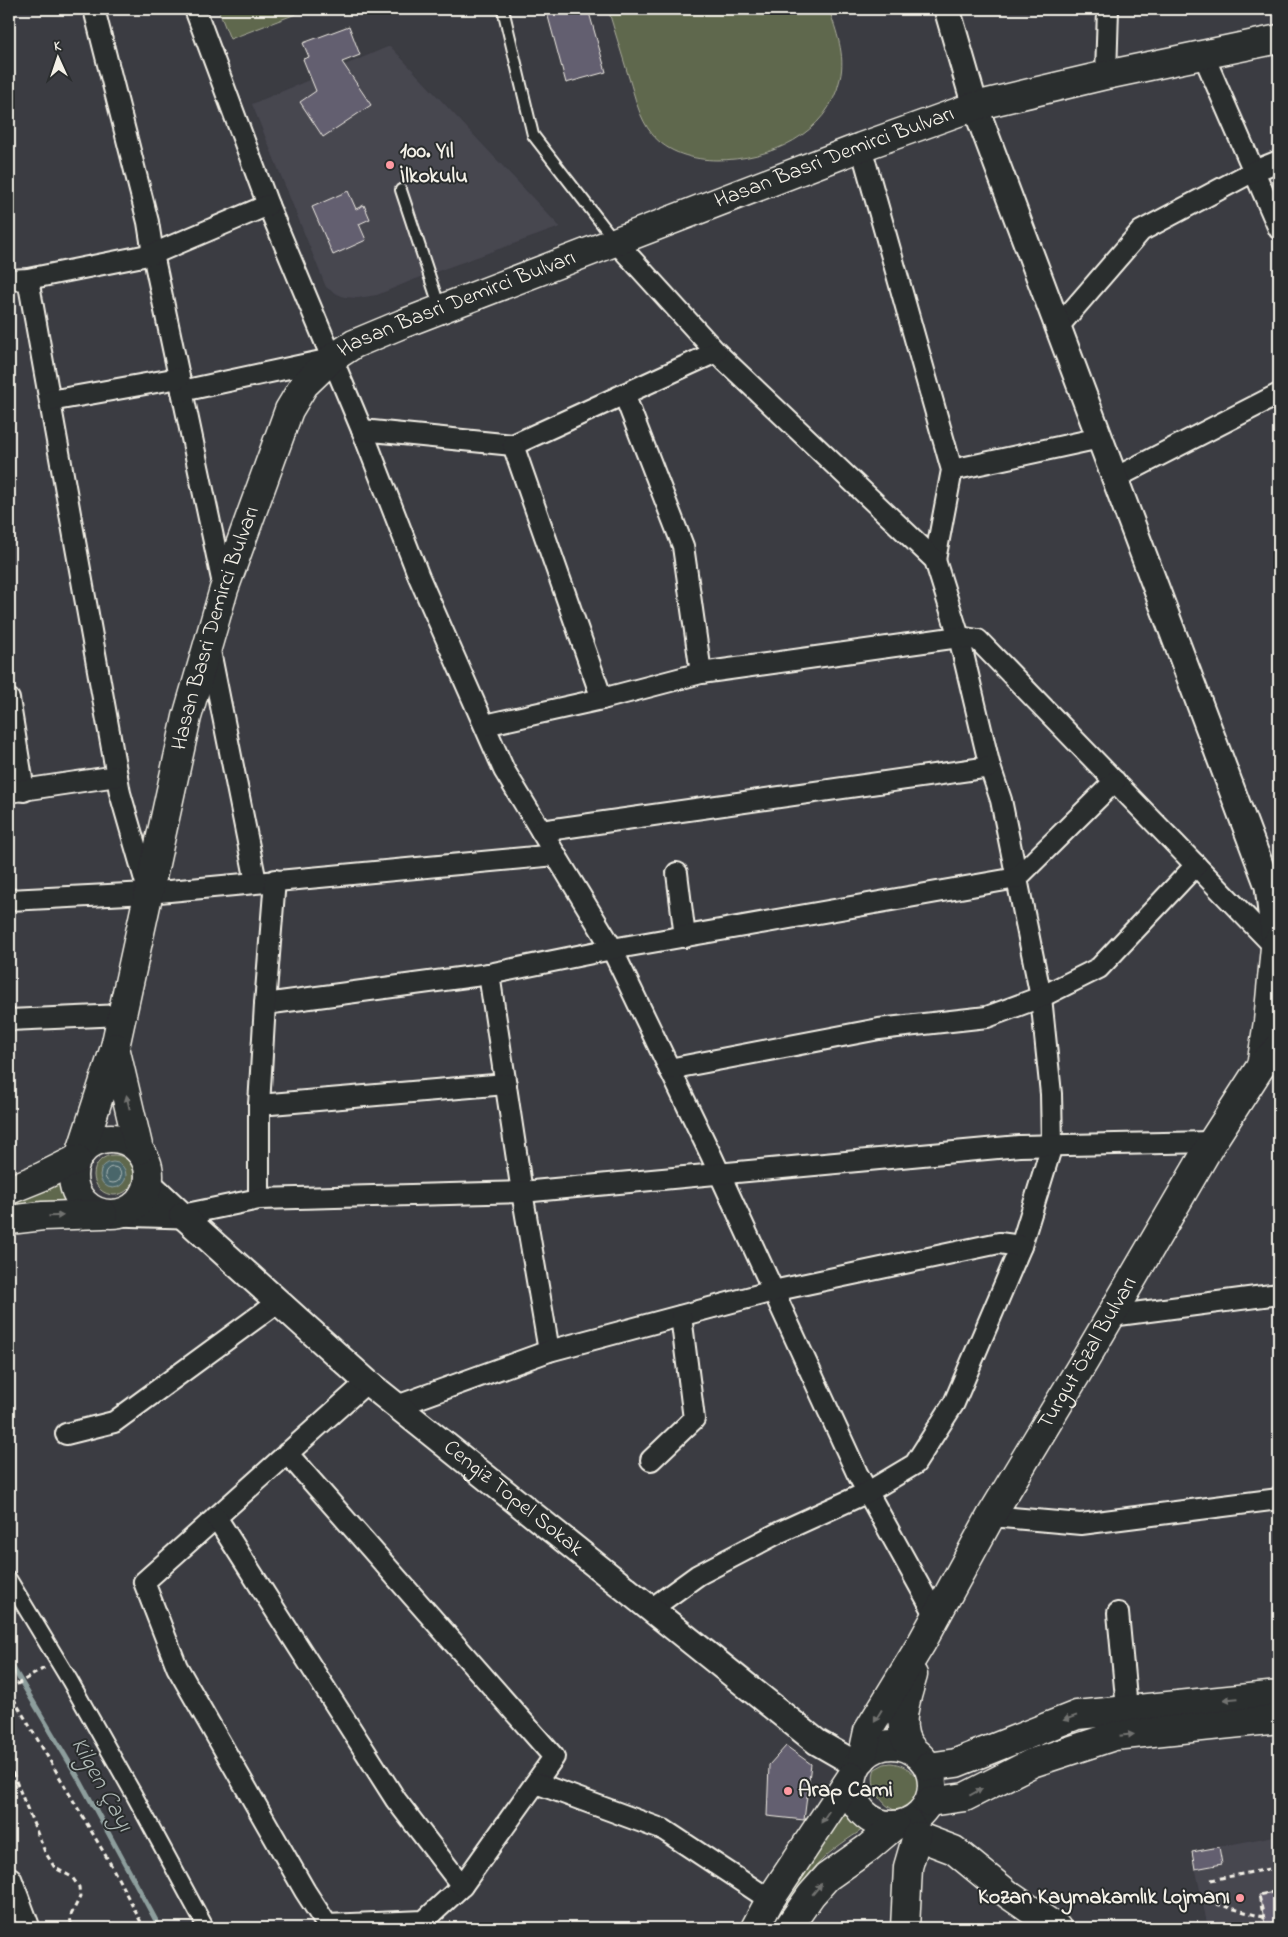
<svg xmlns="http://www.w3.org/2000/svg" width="1288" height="1937" font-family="'Indie Flower',sans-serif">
<rect width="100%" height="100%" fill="#3b3c42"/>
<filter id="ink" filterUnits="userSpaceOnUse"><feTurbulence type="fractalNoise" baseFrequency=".02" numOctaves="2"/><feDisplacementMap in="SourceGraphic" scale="10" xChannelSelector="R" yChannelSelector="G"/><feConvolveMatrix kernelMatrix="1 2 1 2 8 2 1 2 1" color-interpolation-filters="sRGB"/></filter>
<g filter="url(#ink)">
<g fill="#474650">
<path d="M 390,46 L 560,227 L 413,280 L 377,295 L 358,298 L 344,297 L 333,292 L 326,287 L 252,104 Z"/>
<path d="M 1279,1835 L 1279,1928 L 1208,1928 L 1192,1852 Z"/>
</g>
<g fill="#5f674e" stroke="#aaac9b">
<path d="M 218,9 L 309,9 L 230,39 Z"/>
<path d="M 608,9 L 829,9 C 836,31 846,55 840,79 C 828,135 769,160 717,160 C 694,160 667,153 652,134 C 639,118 635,97 629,78 C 622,55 615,32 608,9 Z"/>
<circle cx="114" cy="1175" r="20"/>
<path d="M 64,1178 L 70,1200 L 9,1206 L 9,1198 Z"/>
<path d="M 891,1763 C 909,1765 919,1777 924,1793 L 918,1806 C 912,1809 905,1812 898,1811 C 882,1808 868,1784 875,1769 L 884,1764 Z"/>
<path d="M 848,1797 L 870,1825 C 854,1835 838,1845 825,1857 C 803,1877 789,1904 775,1928 L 771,1928 L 823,1832 Z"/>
</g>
<circle fill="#48666b" stroke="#8d9e9d" cx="113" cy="1175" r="13"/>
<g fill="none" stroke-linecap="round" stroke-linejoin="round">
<circle stroke="#afb9b6" stroke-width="1" cx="113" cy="1175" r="8"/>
<path stroke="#8d9e9d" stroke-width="5" d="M 9,1661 L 79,1779 L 160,1928"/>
</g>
<g fill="#645e6f" stroke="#f4f1e8">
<path d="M 546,9 L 588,9 L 606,72 L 566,83 Z"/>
<path d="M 349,26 L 360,55 L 342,62 L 371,105 L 323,137 L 300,102 L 316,91 L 303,59 L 309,57 L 303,43 Z"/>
<path d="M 348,191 L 356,209 L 364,205 L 370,219 L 359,224 L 366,240 L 333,255 L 312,207 Z"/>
<path d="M 786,1746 L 811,1764 L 804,1820 L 767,1816 L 769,1765 Z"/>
<path d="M 1219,1847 L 1222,1864 L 1195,1869 L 1192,1852 Z"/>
<path d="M 1279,1891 L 1279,1926 L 1266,1928 L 1259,1895 Z"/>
</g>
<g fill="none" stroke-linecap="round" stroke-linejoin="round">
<g stroke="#f4f1e8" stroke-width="14">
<g id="service">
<path d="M 503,9 L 533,135 L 615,241"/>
<path d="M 401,190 L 440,308"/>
</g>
</g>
<g stroke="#f4f1e8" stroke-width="19">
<path id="pedestrian" d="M 9,1580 L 70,1681 L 133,1793 L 206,1928"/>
</g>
<g stroke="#f4f1e8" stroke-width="24">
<g id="minor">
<path d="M 94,9 L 148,222 L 153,254 L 224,589"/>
<path d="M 195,9 L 268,205 L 362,430 L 419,577 L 504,770 L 609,943 L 711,1155 L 857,1473 L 936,1616"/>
<path d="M 1203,54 L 1279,229"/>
<path d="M 1106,75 L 1108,9"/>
<path d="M 861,147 L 952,470 L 935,560"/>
<path d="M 615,241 L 716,352 L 935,560 L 959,637 L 990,767 L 1001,800 L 1041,997 L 1051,1094 L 1052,1145 L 1021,1246 L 954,1403 L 915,1464 L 868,1492 L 778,1533 L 698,1575 L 651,1609"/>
<path d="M 28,279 L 120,793 L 148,890"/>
<path d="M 9,280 L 28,279 L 153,254 L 268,205"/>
<path d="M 1058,327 L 1141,231 L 1254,171 L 1279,161"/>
<path d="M 182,391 L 331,359"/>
<path d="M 624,394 L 683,546 L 701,673"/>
<path d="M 50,401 L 179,378"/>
<path d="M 362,430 L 513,445 L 716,352"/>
<path d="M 513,445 L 602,699"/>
<path d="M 952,470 L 1100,438"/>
<path d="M 1115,478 L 1279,394"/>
<path d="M 209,646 L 256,882"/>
<path d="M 9,699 L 24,791"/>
<path d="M 485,725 L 602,699 L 701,673 L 959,637 L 978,640 L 1275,947"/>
<path d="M 9,792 L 117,776"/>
<path d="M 541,831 L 990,767"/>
<path d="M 677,873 L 685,937"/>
<path d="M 9,900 L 148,893 L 556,855"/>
<path d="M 489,974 L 522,1192 L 549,1351"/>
<path d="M 265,1004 L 489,974 L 612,949 L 1017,878 L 1115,781"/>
<path d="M 9,1020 L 122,1015"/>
<path d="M 669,1069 L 879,1029 L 987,1017 L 1041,997 L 1099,968 L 1196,865"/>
<path d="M 259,1105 L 506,1084"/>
<path d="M 259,1199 L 259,1105 L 265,1004 L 275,880"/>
<path d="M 182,1215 L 259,1199 L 522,1192 L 1019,1146 L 1212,1142"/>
<path d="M 1111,1316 L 1279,1294"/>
<path d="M 397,1406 L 549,1351 L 773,1291 L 999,1243 L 1021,1246"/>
<path d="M 66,1434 L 114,1422 L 278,1302"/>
<path d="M 287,1453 L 554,1757 L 462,1886 L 424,1921 L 327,1925 L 305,1891 L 177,1667 L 144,1582 L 367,1382"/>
<path d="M 651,1460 L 694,1419 L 681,1316"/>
<path d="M 991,1516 L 1081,1524 L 1279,1499"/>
<path d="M 216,1517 L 396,1800 L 462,1886"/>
<path d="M 1118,1613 L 1127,1709"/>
<path d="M 536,1783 L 664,1830 L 770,1900"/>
</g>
</g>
<g stroke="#f4f1e8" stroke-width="29">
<g id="tertiary">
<path d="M 947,9 L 975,106 L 1268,886 L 1275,947"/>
<path d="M 115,1213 L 182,1215 L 149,1184"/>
<path id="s1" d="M 182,1215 L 367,1382 L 817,1742 L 857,1765"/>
<path d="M 9,1880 L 27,1928"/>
</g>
</g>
<g stroke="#f4f1e8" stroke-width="31">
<g id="secondary">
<path id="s2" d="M 115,1047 L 187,717 L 224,589 L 289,410 L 304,385 L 331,359 L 354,344 L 402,324 L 861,147 L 975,106 L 1106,75 L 1279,39"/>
<path d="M 1261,1066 L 1268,1022 L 1275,947 L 1279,940"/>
<circle cx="111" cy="1176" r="38"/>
<path d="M 81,1152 L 115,1047 L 139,1150"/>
<path d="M 9,1190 L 41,1177 L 77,1159"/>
<path d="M 9,1220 L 43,1216 L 103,1214"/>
<circle cx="892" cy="1785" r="40"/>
<path d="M 913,1750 C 893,1731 907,1697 913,1675"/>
<path id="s3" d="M 862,1759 L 868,1731 L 921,1644 L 991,1516 L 1085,1360 L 1212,1142 L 1261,1066 L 1279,1047"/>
<path d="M 928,1767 L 956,1763 L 1077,1715 L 1279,1695"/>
<path d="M 929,1802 L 965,1797 L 1032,1763 L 1114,1736 L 1279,1719"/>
<path d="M 908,1822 L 917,1836 L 954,1850 L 1009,1895 L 1057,1928"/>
<path d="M 755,1928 L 770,1900 L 852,1776"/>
<path d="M 788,1928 L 811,1895 L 827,1877 L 868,1848 L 895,1825"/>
<path d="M 905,1928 L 908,1867 L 917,1836"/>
</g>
</g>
<g stroke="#f4f1e8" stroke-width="3" stroke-dasharray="5 4" stroke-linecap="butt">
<path d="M 9,1689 L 46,1667"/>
<path d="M 9,1691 L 110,1863 L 144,1928"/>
<path d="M 9,1764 L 45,1852 L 55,1868 L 72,1877 L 79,1887 L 80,1897 L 70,1917 L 72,1928"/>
<path d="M 1211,1880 L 1279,1867"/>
<path d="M 1216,1904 L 1263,1917"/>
<path d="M 1266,1928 L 1259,1895 L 1279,1891"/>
<path d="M 1270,1928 L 1279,1926"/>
</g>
<use href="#service" stroke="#2a2d2e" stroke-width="10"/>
<use href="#pedestrian" stroke="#2a2d2e" stroke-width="15"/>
<use href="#minor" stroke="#2a2d2e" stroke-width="20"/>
<use href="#tertiary" stroke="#2a2d2e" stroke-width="25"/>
<use href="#secondary" stroke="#2a2d2e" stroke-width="28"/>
</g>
<defs><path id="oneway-solid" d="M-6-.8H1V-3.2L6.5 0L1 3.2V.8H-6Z" transform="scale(1.25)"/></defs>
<g fill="#71726f">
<use href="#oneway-solid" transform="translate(128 1102) rotate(-103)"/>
<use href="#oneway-solid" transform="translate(56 1216) rotate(-2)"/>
<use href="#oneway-solid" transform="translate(1231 1699) rotate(175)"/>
<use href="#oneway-solid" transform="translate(878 1716) rotate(121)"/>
<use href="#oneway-solid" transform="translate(1070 1718) rotate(160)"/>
<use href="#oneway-solid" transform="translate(1127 1735) rotate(-6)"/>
<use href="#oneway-solid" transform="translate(976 1792) rotate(-28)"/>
<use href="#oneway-solid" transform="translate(825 1817) rotate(124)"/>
<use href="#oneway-solid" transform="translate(817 1889) rotate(-50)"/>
</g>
</g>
<g fill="#ff9aa2" stroke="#2a2d2e" stroke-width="2">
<circle cx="390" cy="165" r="5"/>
<circle cx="788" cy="1791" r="5"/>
<circle cx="1240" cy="1898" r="5"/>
</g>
<g text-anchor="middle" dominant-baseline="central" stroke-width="4" stroke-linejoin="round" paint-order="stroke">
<g font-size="22" font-weight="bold" fill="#f4f1e8" stroke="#2a2d2e" text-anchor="start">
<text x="400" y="152">100. Yıl<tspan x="400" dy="25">İlkokulu</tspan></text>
<text x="798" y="1791">Arap Cami</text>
<text x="1230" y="1898" text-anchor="end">Kozan Kaymakamlık Lojmanı</text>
</g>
<g font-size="22" fill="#f4f1e8" stroke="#2a2d2e">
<text stroke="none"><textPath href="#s2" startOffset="1271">Hasan Basri Demirci Bulvarı</textPath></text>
<text stroke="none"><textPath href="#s2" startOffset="866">Hasan Basri Demirci Bulvarı</textPath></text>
<text stroke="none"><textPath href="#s2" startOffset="431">Hasan Basri Demirci Bulvarı</textPath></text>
<text stroke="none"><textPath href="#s3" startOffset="466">Turgut Özal Bulvarı</textPath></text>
<text stroke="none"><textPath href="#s1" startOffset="436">Cengiz Topel Sokak</textPath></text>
</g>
<g font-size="24" font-style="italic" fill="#afb9b6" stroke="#2a2d2e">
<text transform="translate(101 1785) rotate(61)">Kilgen Çayı</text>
</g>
</g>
<rect width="1288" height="1937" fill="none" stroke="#2a2d2e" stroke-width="30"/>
<rect x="15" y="15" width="1258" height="1907" fill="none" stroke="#f4f1e8" stroke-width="2" filter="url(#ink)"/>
<g transform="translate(58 58) rotate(357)" stroke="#2a2d2e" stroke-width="4" paint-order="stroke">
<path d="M0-4L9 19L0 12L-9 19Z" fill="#f4f1e8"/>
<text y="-8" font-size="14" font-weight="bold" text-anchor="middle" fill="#f4f1e8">K</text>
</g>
</svg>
